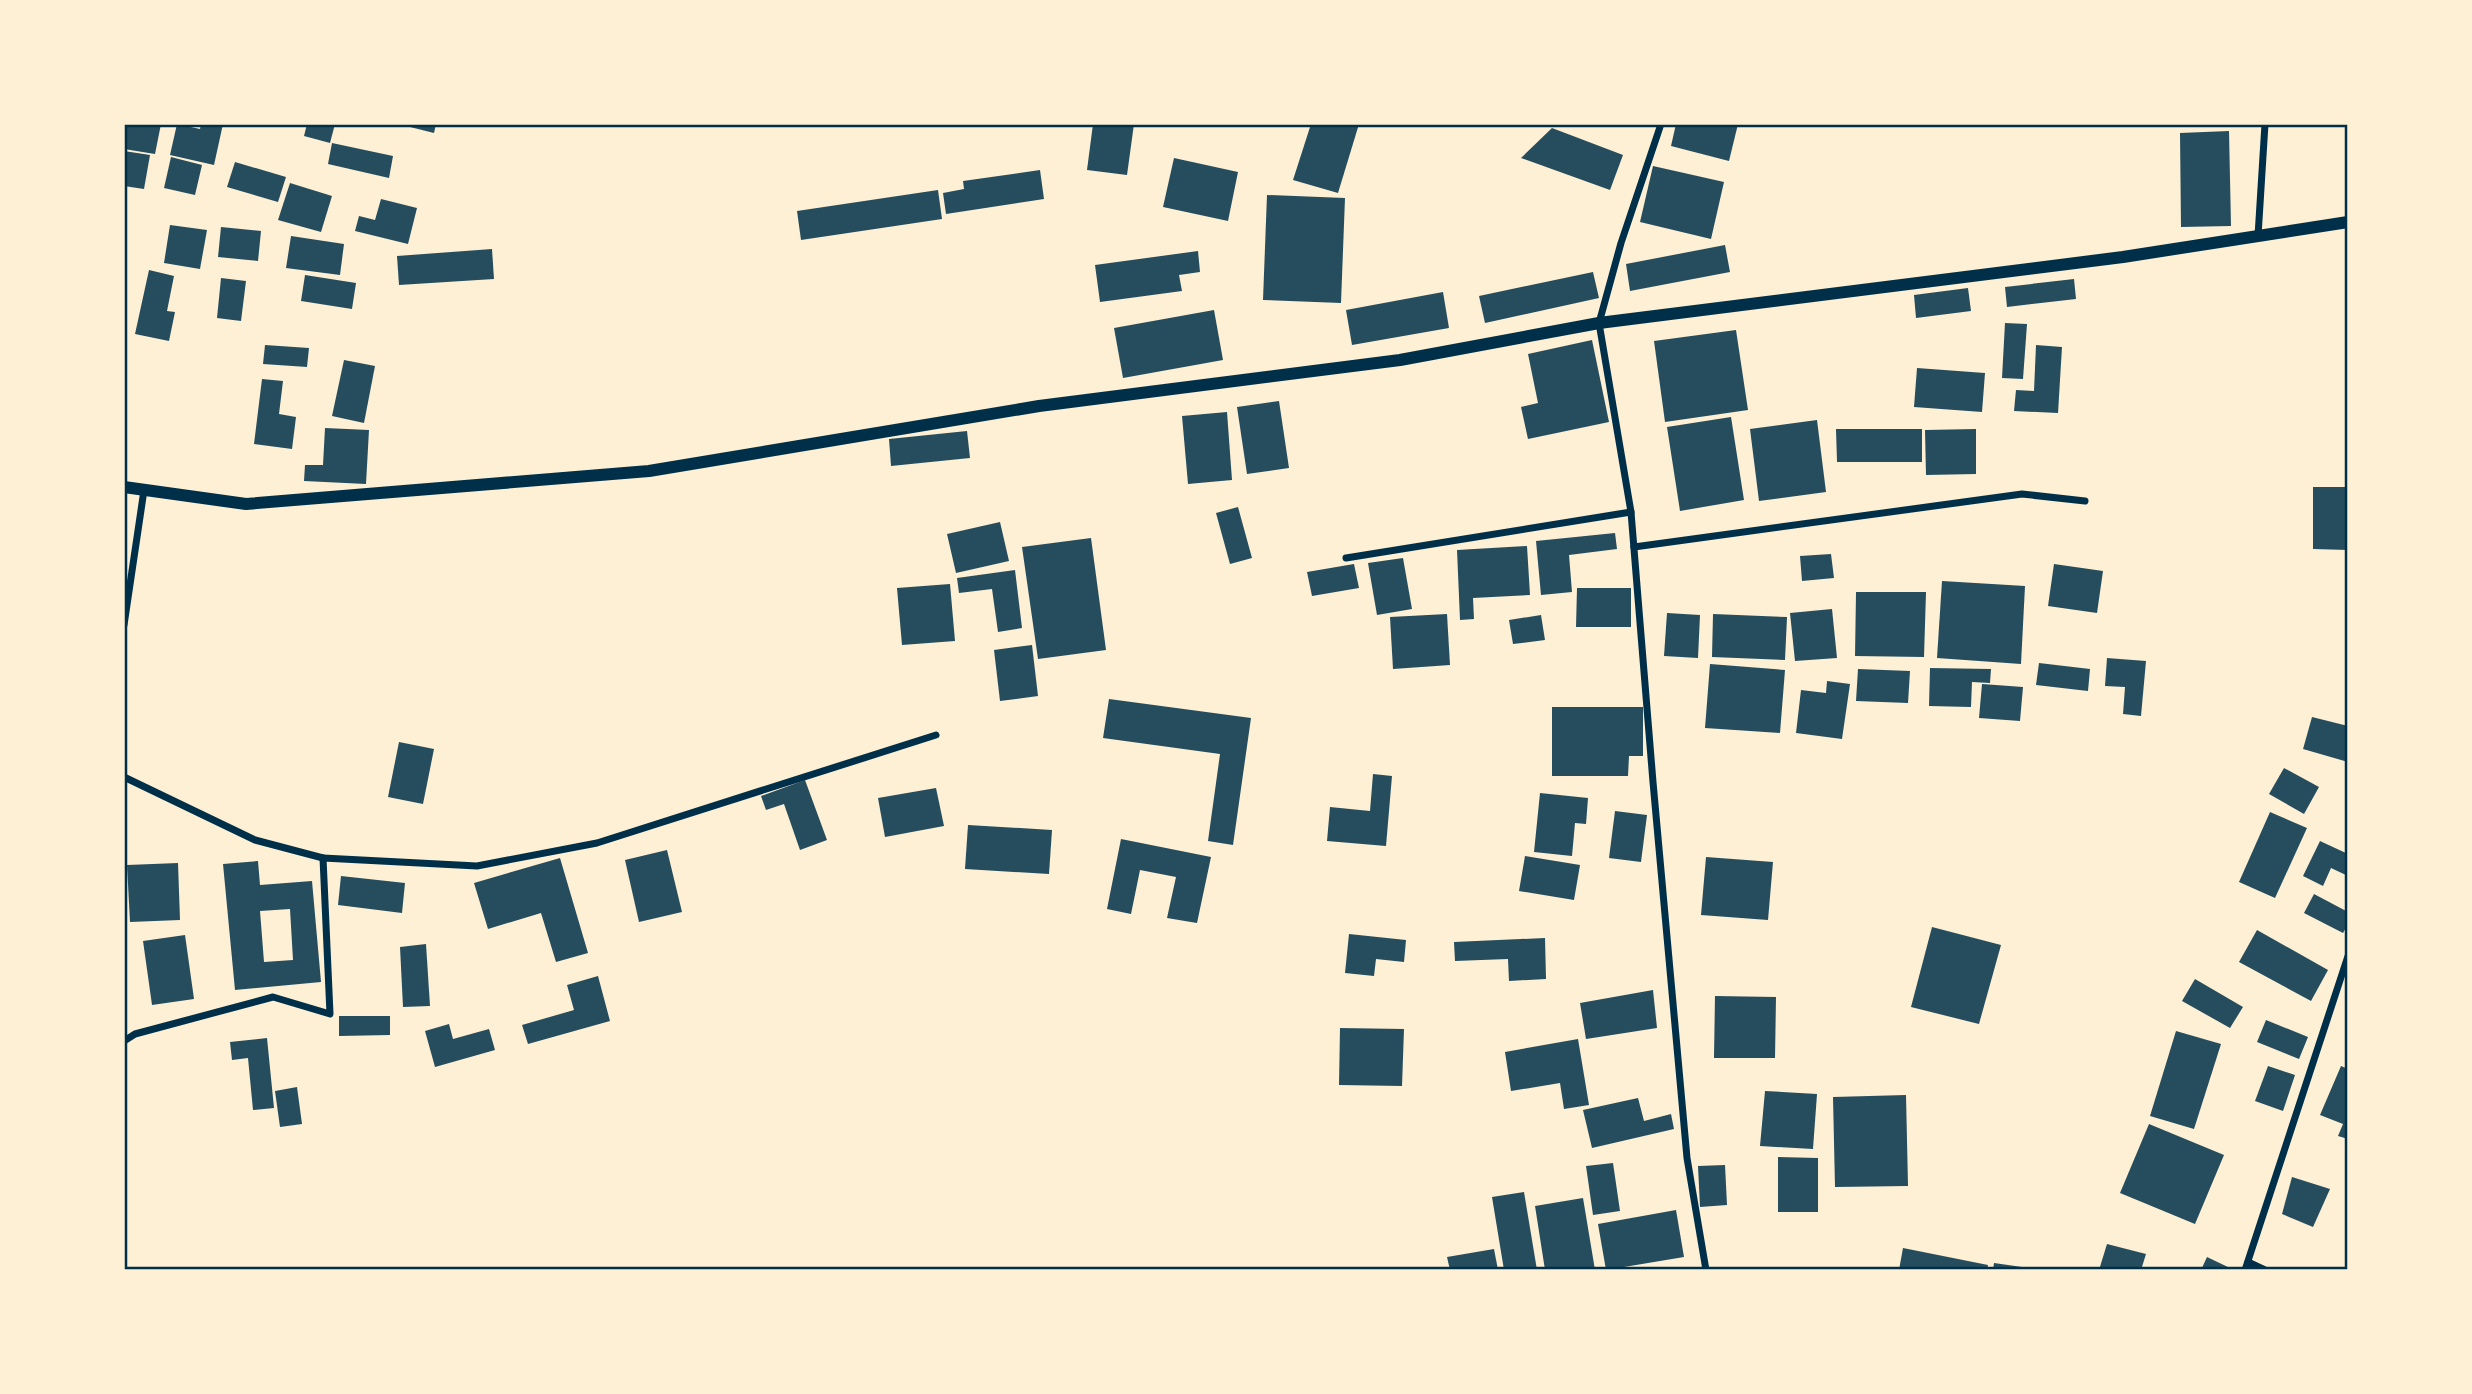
<svg xmlns="http://www.w3.org/2000/svg" width="2472" height="1394" font-family="'DejaVu Sans',sans-serif">
<rect width="100%" height="100%" fill="#fdf0d5"/>
<g fill="#264d5e" fill-rule="evenodd">
<path d="M 124,124 L 161,124 L 155,154 L 124,149 Z"/>
<path d="M 177,124 L 200,129 L 201,124 L 223,124 L 214,165 L 170,155 Z"/>
<path d="M 307,124 L 335,124 L 330,143 L 304,136 Z"/>
<path d="M 398,124 L 436,124 L 434,133 Z"/>
<path d="M 1093,124 L 1134,124 L 1127,175 L 1087,170 Z"/>
<path d="M 1311,124 L 1359,124 L 1338,193 L 1293,180 Z"/>
<path d="M 1676,124 L 1738,124 L 1729,161 L 1671,146 Z"/>
<path d="M 1552,128 L 1623,155 L 1610,190 L 1521,158 Z"/>
<path d="M 2229,131 L 2231,226 L 2181,227 L 2180,133 Z"/>
<path d="M 332,143 L 393,156 L 389,178 L 328,164 Z"/>
<path d="M 124,151 L 150,155 L 144,189 L 124,186 Z"/>
<path d="M 171,157 L 202,165 L 195,195 L 164,188 Z"/>
<path d="M 1174,158 L 1238,172 L 1228,221 L 1163,207 Z"/>
<path d="M 235,162 L 286,177 L 278,202 L 227,187 Z"/>
<path d="M 1653,166 L 1724,182 L 1711,239 L 1640,222 Z"/>
<path d="M 1040,170 L 1044,199 L 946,214 L 943,193 L 964,189 L 963,181 Z"/>
<path d="M 290,183 L 332,196 L 321,232 L 278,220 Z"/>
<path d="M 938,190 L 942,219 L 801,240 L 797,211 Z"/>
<path d="M 1267,195 L 1345,198 L 1341,303 L 1263,300 Z"/>
<path d="M 381,199 L 417,208 L 408,244 L 355,231 L 359,216 L 375,220 Z"/>
<path d="M 170,225 L 207,230 L 200,269 L 164,263 Z"/>
<path d="M 221,227 L 261,231 L 258,261 L 218,257 Z"/>
<path d="M 291,236 L 344,244 L 340,275 L 286,268 Z"/>
<path d="M 1725,245 L 1730,272 L 1630,291 L 1626,264 Z"/>
<path d="M 492,249 L 494,279 L 399,285 L 397,256 Z"/>
<path d="M 1198,251 L 1200,272 L 1179,275 L 1182,291 L 1100,302 L 1095,265 Z"/>
<path d="M 149,270 L 174,276 L 167,311 L 175,312 L 169,341 L 135,334 Z"/>
<path d="M 1593,272 L 1599,298 L 1485,323 L 1479,296 Z"/>
<path d="M 305,275 L 356,283 L 352,309 L 301,301 Z"/>
<path d="M 221,278 L 246,281 L 241,321 L 217,318 Z"/>
<path d="M 2074,279 L 2076,299 L 2007,307 L 2005,287 Z"/>
<path d="M 1968,288 L 1971,311 L 1916,318 L 1914,295 Z"/>
<path d="M 1443,292 L 1449,328 L 1352,345 L 1346,310 Z"/>
<path d="M 1214,310 L 1223,360 L 1123,378 L 1114,328 Z"/>
<path d="M 2005,323 L 2027,324 L 2023,379 L 2002,378 Z"/>
<path d="M 1736,330 L 1748,410 L 1665,422 L 1654,341 Z"/>
<path d="M 1592,340 L 1609,422 L 1528,439 L 1521,407 L 1538,403 L 1528,354 Z"/>
<path d="M 265,345 L 309,348 L 307,367 L 263,364 Z"/>
<path d="M 2036,345 L 2062,347 L 2058,413 L 2014,411 L 2016,390 L 2034,391 Z"/>
<path d="M 344,360 L 375,366 L 364,423 L 332,416 Z"/>
<path d="M 1917,368 L 1985,373 L 1982,412 L 1914,407 Z"/>
<path d="M 262,379 L 283,381 L 279,414 L 296,417 L 292,449 L 254,444 Z"/>
<path d="M 1279,401 L 1289,468 L 1247,474 L 1237,407 Z"/>
<path d="M 1227,412 L 1232,480 L 1188,484 L 1182,416 Z"/>
<path d="M 1731,417 L 1744,500 L 1680,511 L 1667,427 Z"/>
<path d="M 1817,420 L 1826,492 L 1759,501 L 1750,429 Z"/>
<path d="M 325,428 L 369,430 L 366,484 L 304,481 L 305,465 L 323,465 Z"/>
<path d="M 1836,429 L 1922,429 L 1922,462 L 1837,462 Z"/>
<path d="M 1976,429 L 1976,474 L 1926,475 L 1925,430 Z"/>
<path d="M 967,431 L 970,458 L 891,466 L 889,439 Z"/>
<path d="M 2313,487 L 2348,487 L 2348,550 L 2313,549 Z"/>
<path d="M 1238,507 L 1252,558 L 1230,564 L 1216,513 Z"/>
<path d="M 1000,522 L 1009,561 L 956,573 L 947,534 Z"/>
<path d="M 1615,533 L 1617,549 L 1569,555 L 1572,592 L 1541,595 L 1536,541 Z"/>
<path d="M 1091,538 L 1106,650 L 1038,659 L 1022,547 Z"/>
<path d="M 1527,546 L 1530,595 L 1473,598 L 1474,619 L 1460,620 L 1457,550 Z"/>
<path d="M 1831,554 L 1834,578 L 1802,581 L 1800,556 Z"/>
<path d="M 1403,558 L 1412,609 L 1377,615 L 1368,563 Z"/>
<path d="M 1354,564 L 1359,588 L 1312,596 L 1307,572 Z"/>
<path d="M 2054,564 L 2103,571 L 2097,613 L 2048,606 Z"/>
<path d="M 1015,570 L 1022,628 L 998,632 L 992,589 L 959,593 L 957,578 Z"/>
<path d="M 1942,581 L 2025,586 L 2021,664 L 1937,658 Z"/>
<path d="M 950,584 L 955,641 L 902,645 L 897,588 Z"/>
<path d="M 1577,588 L 1631,588 L 1631,627 L 1576,627 Z"/>
<path d="M 1856,592 L 1926,592 L 1924,657 L 1855,656 Z"/>
<path d="M 1832,609 L 1837,658 L 1795,661 L 1790,613 Z"/>
<path d="M 1667,613 L 1700,615 L 1698,658 L 1664,656 Z"/>
<path d="M 1447,614 L 1450,665 L 1393,669 L 1390,617 Z"/>
<path d="M 1713,614 L 1787,617 L 1785,660 L 1712,657 Z"/>
<path d="M 1541,615 L 1545,640 L 1513,644 L 1509,620 Z"/>
<path d="M 1032,645 L 1038,696 L 1000,701 L 994,650 Z"/>
<path d="M 2107,658 L 2146,661 L 2141,716 L 2123,714 L 2125,687 L 2105,686 Z"/>
<path d="M 2039,663 L 2090,669 L 2088,691 L 2036,685 Z"/>
<path d="M 1710,664 L 1785,670 L 1780,733 L 1705,728 Z"/>
<path d="M 1930,668 L 1991,669 L 1990,683 L 1972,682 L 1971,707 L 1929,706 Z"/>
<path d="M 1858,669 L 1910,671 L 1908,703 L 1856,701 Z"/>
<path d="M 1827,681 L 1850,684 L 1842,739 L 1796,733 L 1801,690 L 1826,693 Z"/>
<path d="M 1982,684 L 2023,687 L 2020,721 L 1979,718 Z"/>
<path d="M 1109,699 L 1251,718 L 1233,845 L 1208,841 L 1220,754 L 1103,738 Z"/>
<path d="M 1552,707 L 1643,707 L 1643,756 L 1629,756 L 1628,776 L 1552,776 Z"/>
<path d="M 2312,717 L 2348,726 L 2348,762 L 2303,749 Z"/>
<path d="M 399,742 L 434,749 L 423,804 L 388,797 Z"/>
<path d="M 2284,768 L 2319,787 L 2304,814 L 2269,794 Z"/>
<path d="M 1373,774 L 1392,776 L 1386,846 L 1327,841 L 1330,807 L 1370,811 Z"/>
<path d="M 805,780 L 827,840 L 800,850 L 784,804 L 766,810 L 761,796 Z"/>
<path d="M 936,788 L 944,826 L 885,837 L 878,798 Z"/>
<path d="M 1540,793 L 1588,798 L 1586,824 L 1575,823 L 1572,856 L 1534,852 Z"/>
<path d="M 1615,811 L 1647,815 L 1641,862 L 1609,858 Z"/>
<path d="M 2270,812 L 2307,828 L 2275,898 L 2239,882 Z"/>
<path d="M 968,825 L 1052,830 L 1049,874 L 965,869 Z"/>
<path d="M 1121,839 L 1211,857 L 1197,923 L 1167,918 L 1176,877 L 1140,870 L 1131,914 L 1107,909 Z"/>
<path d="M 2320,841 L 2348,854 L 2348,876 L 2331,868 L 2323,886 L 2303,876 Z"/>
<path d="M 667,850 L 682,912 L 639,922 L 625,860 Z"/>
<path d="M 1525,856 L 1580,865 L 1574,900 L 1519,891 Z"/>
<path d="M 1706,857 L 1773,862 L 1768,920 L 1701,915 Z"/>
<path d="M 560,858 L 588,953 L 556,962 L 541,913 L 488,929 L 474,883 Z"/>
<path d="M 258,861 L 260,885 L 312,881 L 321,982 L 235,990 L 223,864 ZM 290,909 L 293,960 L 264,962 L 260,911 Z"/>
<path d="M 178,863 L 180,920 L 130,922 L 127,865 Z"/>
<path d="M 341,876 L 405,883 L 402,913 L 338,905 Z"/>
<path d="M 2314,894 L 2348,912 L 2348,924 L 2343,933 L 2304,913 Z"/>
<path d="M 1932,927 L 2001,945 L 1979,1024 L 1911,1007 Z"/>
<path d="M 2257,930 L 2328,970 L 2311,1001 L 2239,962 Z"/>
<path d="M 1349,934 L 1406,940 L 1404,962 L 1376,959 L 1374,976 L 1345,973 Z"/>
<path d="M 185,935 L 194,999 L 152,1005 L 143,941 Z"/>
<path d="M 1545,938 L 1546,979 L 1509,981 L 1508,959 L 1455,961 L 1454,942 Z"/>
<path d="M 426,944 L 430,1006 L 403,1007 L 400,947 Z"/>
<path d="M 598,976 L 610,1021 L 528,1044 L 522,1025 L 574,1010 L 567,985 Z"/>
<path d="M 2195,979 L 2243,1007 L 2230,1028 L 2182,1001 Z"/>
<path d="M 1653,990 L 1657,1028 L 1586,1039 L 1580,1003 Z"/>
<path d="M 1715,996 L 1776,997 L 1775,1058 L 1714,1058 Z"/>
<path d="M 339,1016 L 390,1016 L 390,1035 L 339,1036 Z"/>
<path d="M 2266,1020 L 2308,1037 L 2299,1059 L 2257,1042 Z"/>
<path d="M 449,1024 L 453,1039 L 489,1029 L 495,1050 L 435,1067 L 425,1031 Z"/>
<path d="M 1340,1028 L 1404,1029 L 1402,1086 L 1339,1085 Z"/>
<path d="M 2176,1031 L 2221,1044 L 2194,1129 L 2150,1116 Z"/>
<path d="M 267,1038 L 274,1108 L 253,1110 L 248,1058 L 232,1060 L 230,1042 Z"/>
<path d="M 1578,1039 L 1589,1105 L 1564,1109 L 1560,1083 L 1511,1091 L 1505,1052 Z"/>
<path d="M 2268,1066 L 2295,1075 L 2283,1111 L 2255,1101 Z"/>
<path d="M 2341,1066 L 2348,1069 L 2348,1139 L 2338,1136 L 2343,1124 L 2320,1115 Z"/>
<path d="M 297,1087 L 302,1124 L 280,1127 L 275,1091 Z"/>
<path d="M 1765,1091 L 1817,1094 L 1813,1149 L 1760,1146 Z"/>
<path d="M 1906,1095 L 1908,1186 L 1835,1187 L 1833,1097 Z"/>
<path d="M 1638,1098 L 1644,1121 L 1671,1114 L 1674,1129 L 1592,1148 L 1583,1110 Z"/>
<path d="M 2149,1124 L 2224,1155 L 2195,1224 L 2120,1193 Z"/>
<path d="M 1778,1157 L 1818,1158 L 1818,1212 L 1778,1212 Z"/>
<path d="M 1613,1163 L 1620,1211 L 1593,1215 L 1586,1166 Z"/>
<path d="M 1725,1165 L 1727,1205 L 1700,1207 L 1698,1166 Z"/>
<path d="M 2292,1177 L 2330,1189 L 2313,1227 L 2282,1214 Z"/>
<path d="M 1524,1192 L 1537,1270 L 1504,1270 L 1492,1197 Z"/>
<path d="M 1583,1198 L 1595,1270 L 1545,1270 L 1535,1206 Z"/>
<path d="M 1676,1210 L 1684,1257 L 1606,1270 L 1598,1224 Z"/>
<path d="M 2107,1244 L 2146,1254 L 2141,1270 L 2099,1270 Z"/>
<path d="M 1903,1248 L 1988,1265 L 1987,1270 L 1899,1270 Z"/>
<path d="M 1494,1249 L 1498,1270 L 1450,1270 L 1447,1257 Z"/>
<path d="M 2207,1257 L 2230,1268 L 2229,1270 L 2201,1270 Z"/>
<path d="M 1994,1263 L 2029,1268 L 2029,1270 L 1993,1270 Z"/>
</g>
<g fill="none" stroke-linecap="round" stroke-linejoin="round">
<g stroke="#003049" stroke-width="7">
<path d="M 1661,124 L 1621,243 L 1599,323 L 1631,512 L 1653,782 L 1687,1158 L 1706,1270"/>
<path d="M 2258,236 L 2265,124"/>
<path d="M 1634,547 L 2022,494 L 2085,501"/>
<path d="M 1346,558 L 1631,512"/>
<path d="M 124,625 L 144,490"/>
<path d="M 124,777 L 255,840 L 323,858"/>
<path d="M 124,1041 L 135,1034 L 273,997 L 330,1014 L 323,858 L 477,866 L 597,843 L 936,735"/>
<path d="M 2248,1262 L 2265,1270"/>
<path d="M 2245,1270 L 2348,956"/>
</g>
<path stroke="#003049" stroke-width="12" d="M 124,487 L 246,504 L 649,471 L 1039,406 L 1400,360 L 1599,323 L 2123,257 L 2348,222"/>
</g>
<rect width="2472" height="1394" fill="none" stroke="#fdf0d5" stroke-width="252"/>
<rect x="126" y="126" width="2220" height="1142" fill="none" stroke="#003049" stroke-width="2.5"/>
</svg>
